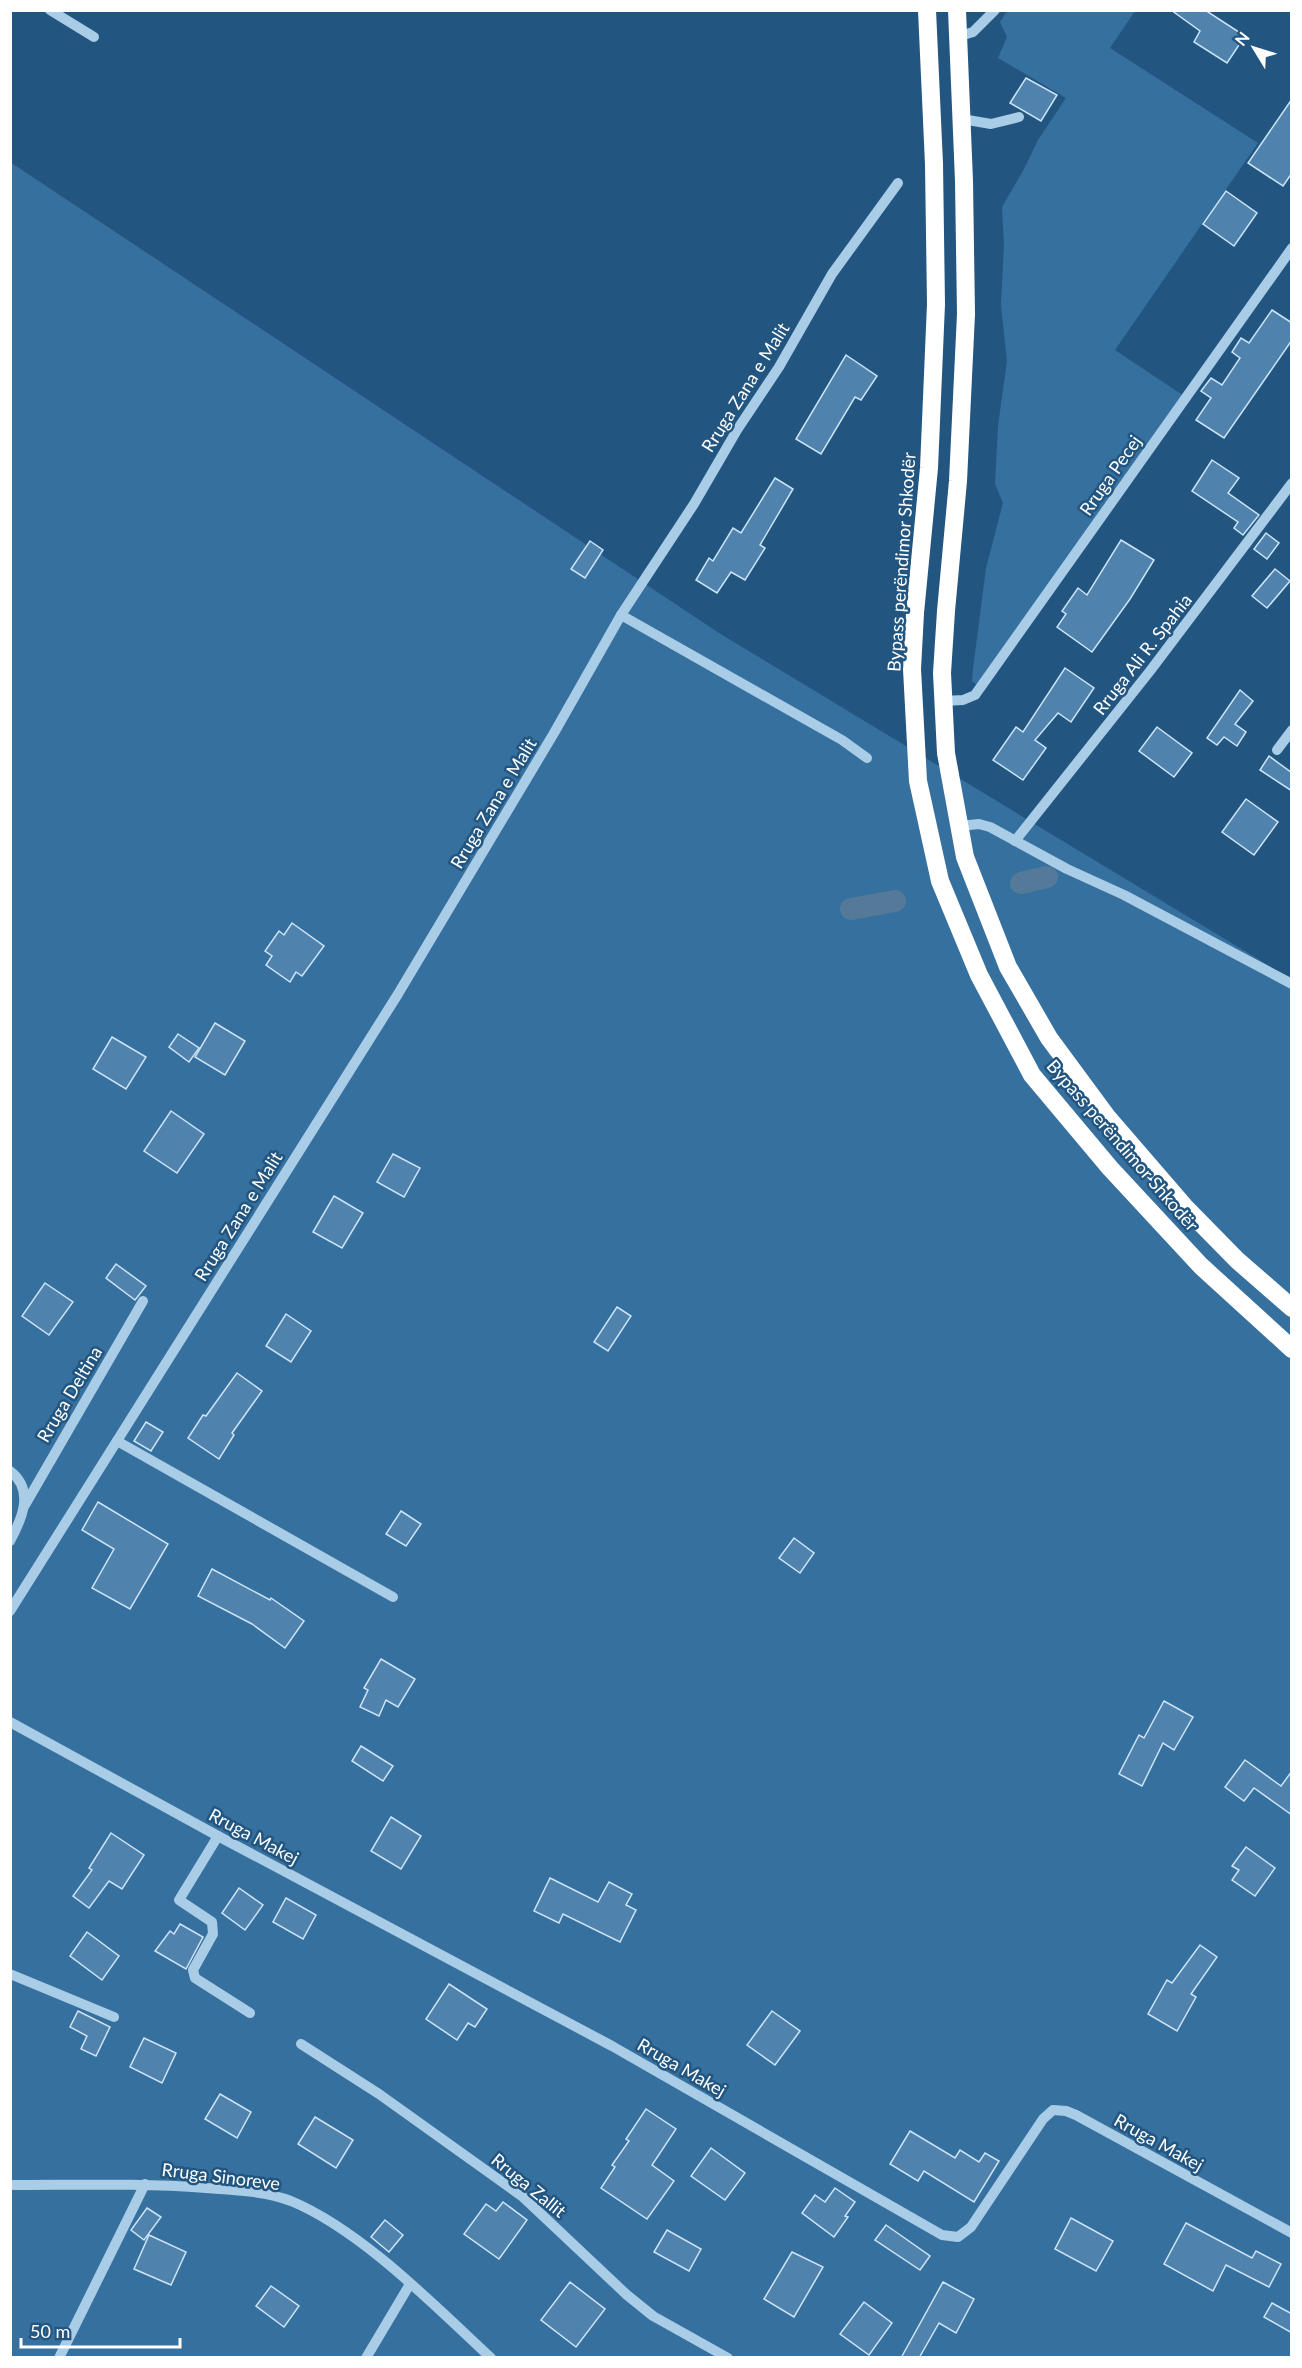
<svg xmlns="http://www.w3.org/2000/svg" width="1302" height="2368" font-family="Lato,sans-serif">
<rect width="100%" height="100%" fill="#225681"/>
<g fill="#36709f">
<path d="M 1007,11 L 1135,11 L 1110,48 L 1258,143 L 1115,350 L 1184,396 L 977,685 L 972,681 L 973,669 L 986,568 L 1003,503 L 995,484 L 998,426 L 1007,361 L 1001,305 L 1004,245 L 1002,207 L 1024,169 L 1038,140 L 1066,98 L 998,58 L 1007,37 L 1000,22 Z"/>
<path d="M 10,162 L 719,633 L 1291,979 L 1291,2357 L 11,2357 Z"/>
</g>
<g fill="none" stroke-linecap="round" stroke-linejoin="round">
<g stroke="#557a99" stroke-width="22">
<path d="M 1021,883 L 1047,877"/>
<path d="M 851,909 L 895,901"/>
</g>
</g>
<g fill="#4f82ac" stroke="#cde4f6" stroke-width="1.5">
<path d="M 1171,10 L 1205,10 L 1245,36 L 1227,63 L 1194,42 L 1200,31 Z"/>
<path d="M 1026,78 L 1057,95 L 1041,121 L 1010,103 Z"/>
<path d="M 1292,99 L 1292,173 L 1283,186 L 1248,163 Z"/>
<path d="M 1226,191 L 1257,213 L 1234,246 L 1203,224 Z"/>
<path d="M 1272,310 L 1292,323 L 1292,340 L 1224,438 L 1196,420 L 1211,398 L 1201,391 L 1211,378 L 1222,385 L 1240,358 L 1232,352 L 1241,338 L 1249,343 Z"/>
<path d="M 846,355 L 877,376 L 861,400 L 855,397 L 821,454 L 796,439 Z"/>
<path d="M 1212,460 L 1239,478 L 1228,493 L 1259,515 L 1243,535 L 1234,528 L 1238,522 L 1192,491 Z"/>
<path d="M 775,478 L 793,489 L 760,545 L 765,548 L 745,580 L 731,572 L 717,593 L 696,580 L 709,558 L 713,561 L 733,528 L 741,533 Z"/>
<path d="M 1266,533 L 1279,543 L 1267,559 L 1254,549 Z"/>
<path d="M 1121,540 L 1154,560 L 1130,599 L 1092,652 L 1057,627 L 1066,614 L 1062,611 L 1078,588 L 1087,595 Z"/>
<path d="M 590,541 L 603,550 L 585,578 L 571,569 Z"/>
<path d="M 1275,569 L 1290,581 L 1267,608 L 1252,596 Z"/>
<path d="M 1065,668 L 1094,688 L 1071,722 L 1058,713 L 1035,740 L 1046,748 L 1023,780 L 993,760 L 1016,727 L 1023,732 Z"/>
<path d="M 1240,690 L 1253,701 L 1235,724 L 1246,732 L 1237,746 L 1224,737 L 1217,745 L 1207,738 Z"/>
<path d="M 1157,727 L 1192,753 L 1174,777 L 1139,751 Z"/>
<path d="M 1269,756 L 1292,773 L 1292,791 L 1260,770 Z"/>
<path d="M 1246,799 L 1278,822 L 1254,855 L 1222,832 Z"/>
<path d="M 292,923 L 324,946 L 302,976 L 296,972 L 290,982 L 266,965 L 272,956 L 265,951 L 279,931 L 284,935 Z"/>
<path d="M 215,1023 L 245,1041 L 225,1075 L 195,1057 Z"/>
<path d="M 178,1034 L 199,1048 L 189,1062 L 169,1047 Z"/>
<path d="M 112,1037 L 146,1057 L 126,1089 L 93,1069 Z"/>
<path d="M 171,1111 L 204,1134 L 177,1173 L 144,1151 Z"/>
<path d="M 393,1154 L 420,1168 L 404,1197 L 377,1182 Z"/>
<path d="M 334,1196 L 363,1213 L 342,1248 L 313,1232 Z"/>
<path d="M 116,1264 L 146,1286 L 135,1300 L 106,1278 Z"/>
<path d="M 45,1283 L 73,1302 L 49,1335 L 22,1316 Z"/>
<path d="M 617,1307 L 631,1316 L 608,1351 L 594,1342 Z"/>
<path d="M 286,1314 L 311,1331 L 291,1362 L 266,1346 Z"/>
<path d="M 237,1373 L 262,1391 L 232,1433 L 234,1435 L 219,1459 L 188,1438 L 203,1415 L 206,1416 Z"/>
<path d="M 146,1422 L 163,1432 L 151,1451 L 134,1441 Z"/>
<path d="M 98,1502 L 168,1544 L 130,1609 L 92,1588 L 114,1549 L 82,1530 Z"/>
<path d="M 401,1511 L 421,1524 L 406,1546 L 386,1534 Z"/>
<path d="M 794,1538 L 814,1553 L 800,1573 L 779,1558 Z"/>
<path d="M 212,1569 L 270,1600 L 271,1598 L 304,1621 L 285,1648 L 252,1624 L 198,1596 Z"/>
<path d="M 381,1659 L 415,1679 L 398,1707 L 386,1700 L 379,1716 L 360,1707 L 368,1690 L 364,1688 Z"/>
<path d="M 1164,1701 L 1193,1717 L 1174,1750 L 1163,1743 L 1142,1786 L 1119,1774 L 1139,1735 L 1144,1738 Z"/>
<path d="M 361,1746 L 393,1766 L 383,1781 L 352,1761 Z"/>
<path d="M 1245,1760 L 1281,1786 L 1292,1771 L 1292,1815 L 1254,1788 L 1244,1801 L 1225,1787 Z"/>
<path d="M 391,1817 L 421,1836 L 401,1869 L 371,1851 Z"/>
<path d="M 111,1833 L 144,1855 L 122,1889 L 109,1881 L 89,1908 L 73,1896 L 92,1870 L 89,1868 Z"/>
<path d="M 1246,1847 L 1275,1868 L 1255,1896 L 1232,1880 L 1239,1870 L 1232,1866 Z"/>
<path d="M 550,1878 L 598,1902 L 609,1882 L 632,1894 L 626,1905 L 636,1910 L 620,1942 L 563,1914 L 559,1923 L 534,1911 Z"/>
<path d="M 239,1888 L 263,1905 L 245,1930 L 222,1913 Z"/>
<path d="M 286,1898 L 316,1915 L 303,1939 L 273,1922 Z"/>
<path d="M 180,1924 L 203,1937 L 186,1969 L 155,1951 L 170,1931 L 174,1934 Z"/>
<path d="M 87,1932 L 119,1956 L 102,1980 L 70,1956 Z"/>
<path d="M 1200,1945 L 1217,1957 L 1191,1994 L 1196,1997 L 1177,2031 L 1148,2014 L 1167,1980 L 1172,1983 Z"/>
<path d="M 449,1984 L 487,2009 L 475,2027 L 468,2023 L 457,2040 L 426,2019 Z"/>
<path d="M 78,2011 L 110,2027 L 96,2056 L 81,2049 L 87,2036 L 70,2027 Z"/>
<path d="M 772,2011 L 800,2031 L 775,2065 L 747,2045 Z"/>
<path d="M 144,2038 L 176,2053 L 162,2083 L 130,2067 Z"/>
<path d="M 220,2094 L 251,2112 L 237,2138 L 205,2119 Z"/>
<path d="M 646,2109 L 676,2129 L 652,2165 L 674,2181 L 647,2219 L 601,2188 L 615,2167 L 612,2165 L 629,2141 L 626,2139 Z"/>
<path d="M 315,2117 L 353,2140 L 336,2168 L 298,2144 Z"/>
<path d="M 910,2131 L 955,2158 L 960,2150 L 979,2162 L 985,2153 L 999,2161 L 974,2202 L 924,2171 L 918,2181 L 890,2164 Z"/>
<path d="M 711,2148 L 745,2173 L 725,2200 L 691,2176 Z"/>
<path d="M 835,2188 L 855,2202 L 845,2216 L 848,2217 L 834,2237 L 802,2213 L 815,2195 L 825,2202 Z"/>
<path d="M 503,2202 L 527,2220 L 499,2259 L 464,2234 L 486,2204 L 496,2211 Z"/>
<path d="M 147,2208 L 161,2217 L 144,2240 L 131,2230 Z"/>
<path d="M 1071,2218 L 1113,2241 L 1096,2271 L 1055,2249 Z"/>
<path d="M 385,2220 L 403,2235 L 389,2252 L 371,2237 Z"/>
<path d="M 1186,2223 L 1252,2258 L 1256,2251 L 1281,2264 L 1269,2287 L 1226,2265 L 1213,2291 L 1164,2264 Z"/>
<path d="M 886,2225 L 930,2256 L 920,2270 L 875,2240 Z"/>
<path d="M 667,2230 L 701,2249 L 689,2271 L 654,2252 Z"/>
<path d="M 149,2235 L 186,2252 L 171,2285 L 134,2269 Z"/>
<path d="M 792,2252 L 823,2267 L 794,2317 L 764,2299 Z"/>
<path d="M 570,2282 L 605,2309 L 576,2347 L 541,2320 Z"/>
<path d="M 943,2282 L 974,2299 L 956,2333 L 939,2323 L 919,2358 L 901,2358 Z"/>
<path d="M 271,2286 L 299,2306 L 284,2327 L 256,2306 Z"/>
<path d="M 864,2302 L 892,2323 L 869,2355 L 840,2334 Z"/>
<path d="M 1272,2303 L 1292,2314 L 1292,2333 L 1264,2317 Z"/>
</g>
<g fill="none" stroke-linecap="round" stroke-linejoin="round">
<g stroke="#a9cce7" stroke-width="10">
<path d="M 50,10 L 94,37"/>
<path d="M 957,37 L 973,32 L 995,10"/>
<path d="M 962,119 L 991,124 L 1019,117"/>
<path d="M 621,615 L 842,740 L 867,758"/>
<path d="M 944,701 L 963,700 L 975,695 L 1292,248"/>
<path d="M 1277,750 L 1292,730"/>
<path d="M 959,826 L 979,824 L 990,827 L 1067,869 L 1124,895 L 1292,984"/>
<path d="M 1015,841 L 1150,671 L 1292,483"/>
<path d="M 117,1441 L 393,1597"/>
<path d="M 10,1471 C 35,1490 22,1519 10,1541"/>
<path d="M 25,1505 L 143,1301"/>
<path d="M 10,1611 L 398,994 L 554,733 L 621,615 L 694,504 L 737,430 L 779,367 L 832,274 L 898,183"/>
<path d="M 10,1722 L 218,1836 L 612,2046 L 942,2235 L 958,2237 L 971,2227 L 1043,2119 L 1053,2110 L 1066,2111 L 1076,2115 L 1292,2233"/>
<path d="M 218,1836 L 179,1900 L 212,1922 L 213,1934 L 193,1970 L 195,1978 L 250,2013"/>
<path d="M 10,1974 L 114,2017"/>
<path d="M 301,2044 L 379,2094 L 523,2197 L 627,2295 L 653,2316 L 728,2358"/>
<path d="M 10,2185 C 76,2185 141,2183 206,2188 C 234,2190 265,2191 291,2201 C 361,2230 435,2306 491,2358"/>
<path d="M 59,2358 L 145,2184"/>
<path d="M 366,2358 L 410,2284"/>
</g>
<g stroke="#fff" stroke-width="18">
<path d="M 927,10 L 934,164 L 936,304 L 929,468 L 915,613 L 912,669 L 918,781 L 940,881 L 979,975 L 1032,1075 L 1110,1168 L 1201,1266 L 1292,1349"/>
<path d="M 957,10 L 964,181 L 966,314 L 958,481 L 946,611 L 942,673 L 946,753 L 965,857 L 1008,967 L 1049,1038 L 1108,1118 L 1184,1206 L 1237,1260 L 1292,1308"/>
</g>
</g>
<g text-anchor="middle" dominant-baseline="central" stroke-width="5" stroke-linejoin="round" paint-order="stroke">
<g font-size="18" fill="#fff" stroke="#225681">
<text transform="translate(745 387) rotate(-58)">Rruga Zana e Malit</text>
<text transform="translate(1110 475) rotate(-55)">Rruga Pecej</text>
<text transform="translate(901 562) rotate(-86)">Bypass perëndimor Shkodër</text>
<text transform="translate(1142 654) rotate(-52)">Rruga Ali R. Spahia</text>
<text transform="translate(493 803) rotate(-59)">Rruga Zana e Malit</text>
<text transform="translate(1123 1145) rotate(49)">Bypass perëndimor Shkodër</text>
<text transform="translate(238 1216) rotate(-58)">Rruga Zana e Malit</text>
<text transform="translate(69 1394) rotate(-59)">Rruga Deltina</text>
<text transform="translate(254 1836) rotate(28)">Rruga Makej</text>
<text transform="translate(682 2067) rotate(30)">Rruga Makej</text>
<text transform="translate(1159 2142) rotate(29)">Rruga Makej</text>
<text transform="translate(221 2176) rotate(7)">Rruga Sinoreve</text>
<text transform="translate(529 2185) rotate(39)">Rruga Zallit</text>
</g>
</g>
<rect width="1302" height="2368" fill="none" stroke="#ffffff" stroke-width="24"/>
<g transform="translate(1254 48) rotate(308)" stroke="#225681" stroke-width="4.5" paint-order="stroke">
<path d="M0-4.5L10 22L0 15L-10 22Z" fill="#ffffff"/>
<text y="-9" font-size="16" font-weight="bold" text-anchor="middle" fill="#ffffff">N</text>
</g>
<path d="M21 2338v9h159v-9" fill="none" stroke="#ffffff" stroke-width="3"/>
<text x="30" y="2338" font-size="18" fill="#ffffff" stroke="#225681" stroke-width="4.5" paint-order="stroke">50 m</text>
</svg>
